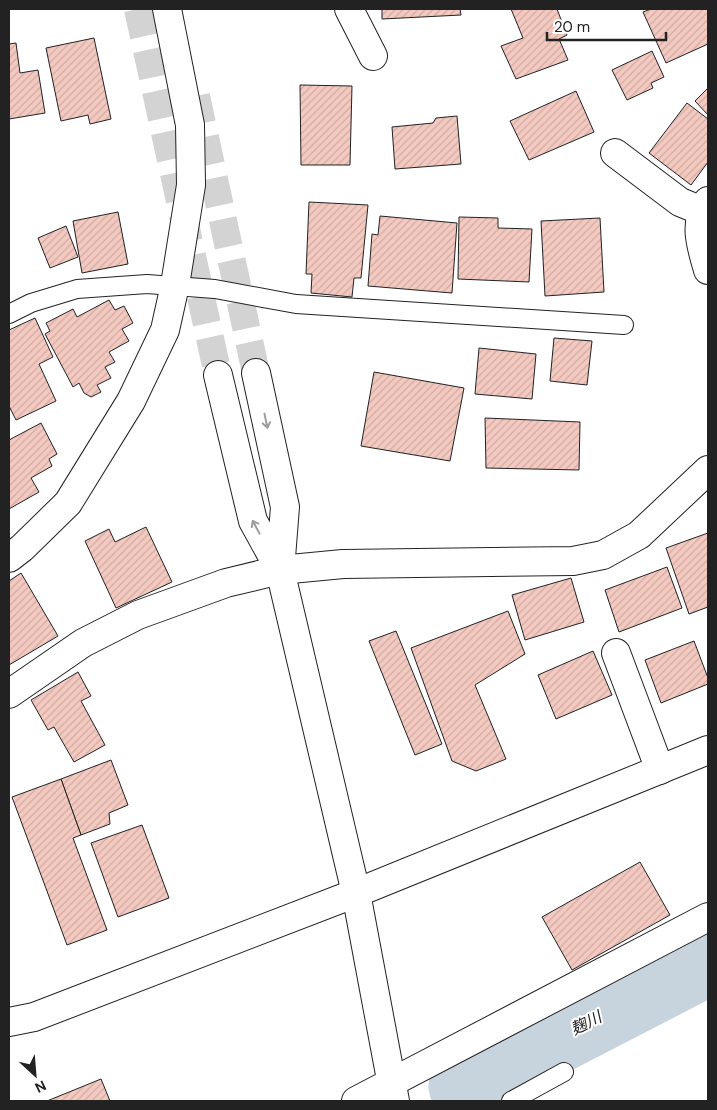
<svg xmlns="http://www.w3.org/2000/svg" width="717" height="1110" font-family="'DM Sans','Noto Sans JP',sans-serif">
<defs>
<pattern id="building-hatch" width="6" height="6" patternUnits="userSpaceOnUse" patternTransform="scale(1.25)"><rect width="6" height="6" fill="#f3c9c0"/><path d="M-1 1l2-2M0 6l6-6M5 7l2-2" fill="none" stroke="#d0aca5"/></pattern>
</defs>
<rect width="100%" height="100%" fill="#fff"/>
<g fill="none" stroke-linecap="round" stroke-linejoin="round">
<path stroke="#c7d3dd" stroke-width="71" d="M 464,1086 L 708,960"/>
</g>
<g fill="url(#building-hatch)" stroke="#222">
<path d="M 382,9 L 460,9 L 461,15 L 382,19 Z"/>
<path d="M 511,9 L 557,9 L 567,35 L 559,39 L 568,60 L 516,79 L 501,46 L 523,38 Z"/>
<path d="M 651,9 L 708,9 L 708,44 L 666,63 L 643,12 Z"/>
<path d="M 94,38 L 111,119 L 90,124 L 88,115 L 61,121 L 46,48 Z"/>
<path d="M 16,43 L 20,73 L 38,70 L 45,113 L 9,119 L 9,44 Z"/>
<path d="M 652,51 L 664,77 L 651,83 L 653,88 L 627,100 L 612,70 Z"/>
<path d="M 300,85 L 352,86 L 350,165 L 301,165 Z"/>
<path d="M 708,88 L 708,115 L 695,101 Z"/>
<path d="M 576,91 L 594,132 L 529,160 L 510,121 Z"/>
<path d="M 687,103 L 708,119 L 708,162 L 691,185 L 649,153 Z"/>
<path d="M 457,116 L 461,164 L 395,169 L 392,127 L 433,123 L 436,118 Z"/>
<path d="M 309,202 L 368,205 L 361,278 L 354,278 L 352,297 L 311,293 L 312,274 L 306,274 Z"/>
<path d="M 118,212 L 128,264 L 82,273 L 73,221 Z"/>
<path d="M 380,216 L 457,223 L 452,293 L 368,286 L 372,234 L 378,235 Z"/>
<path d="M 459,217 L 498,218 L 498,228 L 532,229 L 529,282 L 458,279 Z"/>
<path d="M 600,218 L 604,292 L 545,296 L 541,221 Z"/>
<path d="M 66,226 L 78,257 L 50,268 L 38,238 Z"/>
<path d="M 109,300 L 115,310 L 124,306 L 133,323 L 122,329 L 129,341 L 109,352 L 115,362 L 105,367 L 111,378 L 97,385 L 101,392 L 91,397 L 84,393 L 79,383 L 73,387 L 45,334 L 50,331 L 46,323 L 73,309 L 77,317 Z"/>
<path d="M 35,318 L 53,357 L 39,364 L 56,401 L 16,420 L 9,406 L 9,330 Z"/>
<path d="M 554,338 L 592,341 L 587,385 L 550,381 Z"/>
<path d="M 479,348 L 536,354 L 532,399 L 475,394 Z"/>
<path d="M 374,372 L 464,388 L 450,461 L 361,446 Z"/>
<path d="M 485,418 L 580,422 L 579,470 L 486,468 Z"/>
<path d="M 41,423 L 57,454 L 49,459 L 52,466 L 31,478 L 39,492 L 9,509 L 9,440 Z"/>
<path d="M 146,527 L 172,582 L 116,608 L 85,541 L 109,529 L 115,542 Z"/>
<path d="M 708,533 L 708,607 L 689,614 L 666,548 Z"/>
<path d="M 667,567 L 682,608 L 619,632 L 605,590 Z"/>
<path d="M 21,573 L 58,636 L 9,665 L 9,581 Z"/>
<path d="M 571,578 L 584,622 L 525,640 L 512,595 Z"/>
<path d="M 508,611 L 525,654 L 475,685 L 506,759 L 476,771 L 452,761 L 411,648 Z"/>
<path d="M 396,631 L 442,744 L 415,755 L 369,641 Z"/>
<path d="M 694,641 L 708,678 L 708,684 L 661,703 L 645,660 Z"/>
<path d="M 593,651 L 612,695 L 556,719 L 538,675 Z"/>
<path d="M 78,672 L 91,696 L 81,701 L 105,745 L 74,762 L 54,727 L 48,730 L 31,700 Z"/>
<path d="M 111,760 L 128,805 L 109,813 L 110,824 L 81,835 L 61,779 Z"/>
<path d="M 61,779 L 81,835 L 73,838 L 107,930 L 67,945 L 12,797 Z"/>
<path d="M 142,825 L 169,898 L 118,917 L 91,843 Z"/>
<path d="M 640,862 L 670,915 L 572,970 L 542,917 Z"/>
<path d="M 101,1079 L 110,1101 L 47,1101 Z"/>
</g>
<g fill="none" stroke-linecap="round" stroke-linejoin="round">
<g stroke="#d3d3d3" stroke-width="28" stroke-dasharray="28 14" stroke-linecap="butt">
<path d="M 138,9 L 218,375"/>
<path d="M 196,96 L 256,373"/>
</g>
<g stroke="#222" stroke-width="20">
<g id="service">
<path d="M 9,314 L 31,303 L 77,289 L 147,284 L 215,289 L 296,304 L 624,325"/>
<path d="M 511,1101 L 564,1072"/>
</g>
</g>
<g stroke="#222" stroke-width="30">
<g id="minor">
<path d="M 349,9 L 373,56"/>
<path d="M 615,153 L 680,202 L 702,211"/>
<path d="M 708,201 C 693,223 701,246 708,270"/>
<path d="M 9,558 L 22,548 L 68,503 L 131,401 L 165,330 L 175,285 L 191,185 L 190,125 L 167,9"/>
<path d="M 616,653 L 660,770"/>
<path d="M 9,694 L 83,643 L 138,615 L 226,583 L 280,570 L 343,564 L 573,561 L 603,555 L 639,535 L 708,470"/>
<path d="M 356,1101 L 708,917"/>
</g>
</g>
<g stroke="#222" stroke-width="30">
<g id="tertiary">
<path d="M 256,373 L 285,507 L 280,570"/>
<path d="M 218,375 L 253,521 L 280,570 L 356,893 L 395,1101"/>
<path d="M 9,1022 L 34,1017 L 356,893 L 708,750"/>
</g>
</g>
<use href="#service" stroke="#fff" stroke-width="18"/>
<use href="#minor" stroke="#fff" stroke-width="28"/>
<use href="#tertiary" stroke="#fff" stroke-width="28"/>
</g>
<defs><path id="oneway-shaft" d="M-6 0H5M1.5-3L5.5 0L1.5 3" fill="none" stroke-width="1.6" stroke-linecap="round" stroke-linejoin="round" transform="scale(1.25)"/></defs>
<g stroke="#9c9c9c">
<use href="#oneway-shaft" transform="translate(266 421) rotate(78)"/>
<use href="#oneway-shaft" transform="translate(256 527) rotate(-118)"/>
</g>
<g text-anchor="middle" dominant-baseline="central" stroke-width="4" stroke-linejoin="round" paint-order="stroke">
<g font-size="16" font-style="italic" fill="#222" stroke="#fff">
<text transform="translate(586 1023) rotate(-27)">麹川</text>
</g>
</g>
<rect width="717" height="1110" fill="none" stroke="#222222" stroke-width="20"/>
<g transform="translate(35 1075) rotate(154)" stroke="#ffffff" stroke-width="4" paint-order="stroke">
<path d="M0-4L9 19L0 12L-9 19Z" fill="#222222"/>
<text y="-8" font-size="14" font-weight="bold" text-anchor="middle" fill="#222222">N</text>
</g>
<path d="M547 32v8h119v-8" fill="none" stroke="#222222" stroke-width="2.5"/>
<text x="554" y="32" font-size="15" fill="#222222" stroke="#ffffff" stroke-width="4" paint-order="stroke">20 m</text>
</svg>
